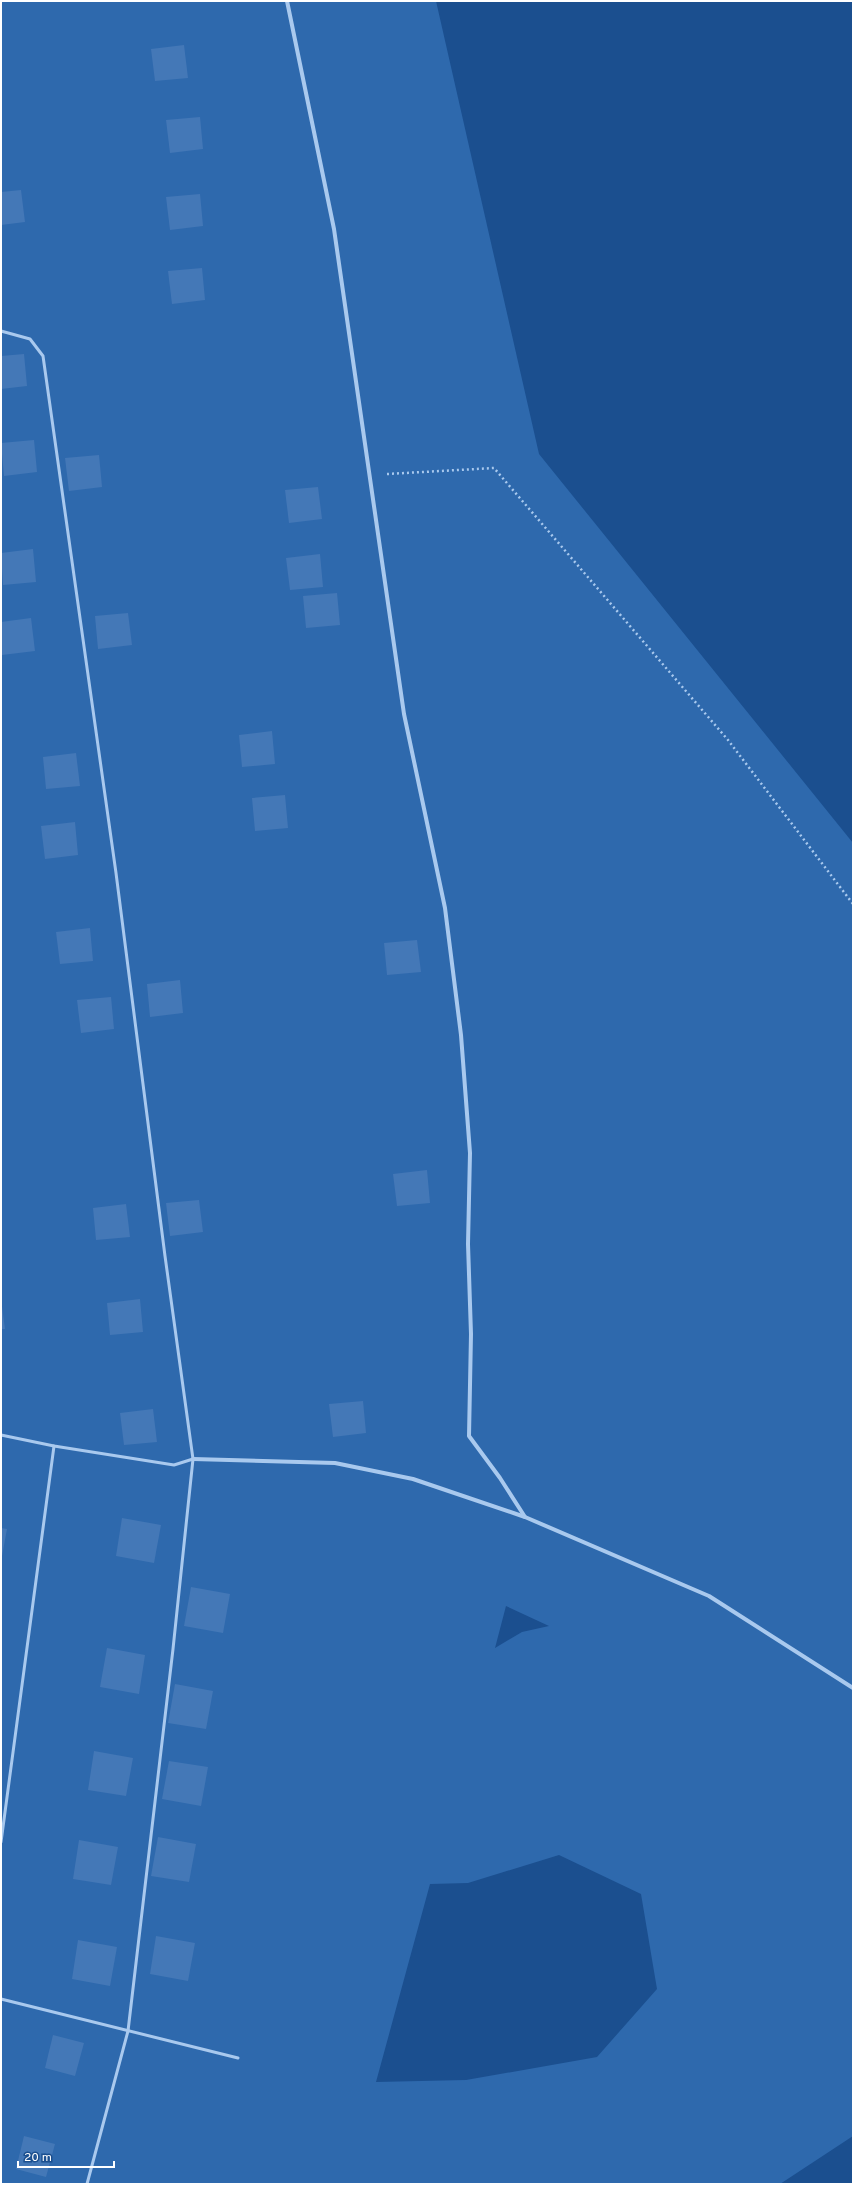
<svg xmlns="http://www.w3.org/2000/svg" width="854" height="2185" font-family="Overpass,sans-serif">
<rect width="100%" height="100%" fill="#1b4f8f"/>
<path fill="#2e69ad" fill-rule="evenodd" d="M 1,1 L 436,1 L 539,454 L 853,843 L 853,2136 L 780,2184 L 1,2184 ZM 506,1606 L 549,1626 L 522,1632 L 495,1648 ZM 559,1855 L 641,1894 L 657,1989 L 597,2057 L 466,2080 L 376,2082 L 430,1884 L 468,1883 Z"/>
<g fill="#4478b7">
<path d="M 184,45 L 188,78 L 155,81 L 151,49 Z"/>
<path d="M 200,117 L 203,149 L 170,153 L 166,120 Z"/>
<path d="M 21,190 L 25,222 L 1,225 L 1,192 Z"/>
<path d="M 200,194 L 203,226 L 170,230 L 166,197 Z"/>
<path d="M 202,268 L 205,300 L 172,304 L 168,271 Z"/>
<path d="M 24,354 L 27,386 L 1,389 L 1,356 Z"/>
<path d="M 34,440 L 37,472 L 4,476 L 1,443 Z"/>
<path d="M 99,455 L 102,487 L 69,491 L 65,458 Z"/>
<path d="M 318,487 L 322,519 L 289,523 L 285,490 Z"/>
<path d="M 33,549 L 36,582 L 3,585 L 1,553 Z"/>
<path d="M 320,554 L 323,587 L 290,590 L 286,558 Z"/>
<path d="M 337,593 L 340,625 L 306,628 L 303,596 Z"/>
<path d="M 128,613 L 132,645 L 98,649 L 95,616 Z"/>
<path d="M 31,618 L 35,651 L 2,655 L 1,622 Z"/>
<path d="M 272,731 L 275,764 L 242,767 L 239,735 Z"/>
<path d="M 76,753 L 80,786 L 46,789 L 43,757 Z"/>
<path d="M 285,795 L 288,828 L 255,831 L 252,798 Z"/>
<path d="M 75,822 L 78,855 L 45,859 L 41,826 Z"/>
<path d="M 90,928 L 93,961 L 60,964 L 56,932 Z"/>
<path d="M 417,940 L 421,972 L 387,975 L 384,943 Z"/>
<path d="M 180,980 L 183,1013 L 150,1017 L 147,984 Z"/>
<path d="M 111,997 L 114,1029 L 81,1033 L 77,1000 Z"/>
<path d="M 427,1170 L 430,1203 L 397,1206 L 393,1174 Z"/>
<path d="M 199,1200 L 203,1232 L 170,1236 L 166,1203 Z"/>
<path d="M 126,1204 L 130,1237 L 96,1240 L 93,1208 Z"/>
<path d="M 1,1299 L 5,1329 L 1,1329 Z"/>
<path d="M 140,1299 L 143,1332 L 110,1335 L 107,1303 Z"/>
<path d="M 363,1401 L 366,1433 L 333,1437 L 329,1404 Z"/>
<path d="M 153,1409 L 157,1442 L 124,1445 L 120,1413 Z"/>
<path d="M 122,1518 L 161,1525 L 154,1563 L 116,1556 Z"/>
<path d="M 1,1528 L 7,1529 L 2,1556 L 1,1556 Z"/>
<path d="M 191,1587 L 230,1594 L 223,1633 L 184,1626 Z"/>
<path d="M 107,1648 L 145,1655 L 139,1694 L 100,1687 Z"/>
<path d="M 175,1684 L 213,1691 L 206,1729 L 168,1723 Z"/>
<path d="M 94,1751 L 133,1758 L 126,1796 L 88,1790 Z"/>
<path d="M 169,1761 L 208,1767 L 201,1806 L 162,1799 Z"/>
<path d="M 158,1837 L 196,1844 L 189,1882 L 151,1876 Z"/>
<path d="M 79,1840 L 118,1847 L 111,1885 L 73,1879 Z"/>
<path d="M 156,1936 L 195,1943 L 188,1981 L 150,1974 Z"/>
<path d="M 78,1940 L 117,1947 L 110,1986 L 72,1979 Z"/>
<path d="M 53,2035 L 84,2043 L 75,2076 L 45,2068 Z"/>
<path d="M 24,2136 L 55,2144 L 46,2177 L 16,2169 Z"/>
</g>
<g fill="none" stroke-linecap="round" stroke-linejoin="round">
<path stroke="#a9c9ee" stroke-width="2.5" stroke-dasharray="2 3" stroke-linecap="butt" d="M 387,474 L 494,468 L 728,740 L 853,904"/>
<g stroke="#a9c9ee" stroke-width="3">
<path d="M 1,331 L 30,339 L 43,356 L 116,873 L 165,1256 L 193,1459 L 173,1649 L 128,2031 L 87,2184"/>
<path d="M 1,1435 L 54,1446 L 174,1465 L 193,1459"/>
<path d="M 1,1842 L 54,1446"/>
<path d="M 1,1999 L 238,2058"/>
</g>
<g stroke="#a9c9ee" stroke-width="4">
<path d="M 287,1 L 334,229 L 404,714 L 445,908 L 461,1035 L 470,1153 L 468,1244 L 471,1334 L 469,1436 L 500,1478 L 525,1517"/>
<path d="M 193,1459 L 335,1463 L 413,1479 L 525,1517 L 709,1596 L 853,1688"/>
</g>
</g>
<rect width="854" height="2185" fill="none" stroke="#ffffff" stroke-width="4"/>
<path d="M18 2161v6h96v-6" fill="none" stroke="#ffffff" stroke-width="2"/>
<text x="24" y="2161" font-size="12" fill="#ffffff" stroke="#1b4f8f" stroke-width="3" paint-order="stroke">20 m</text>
</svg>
